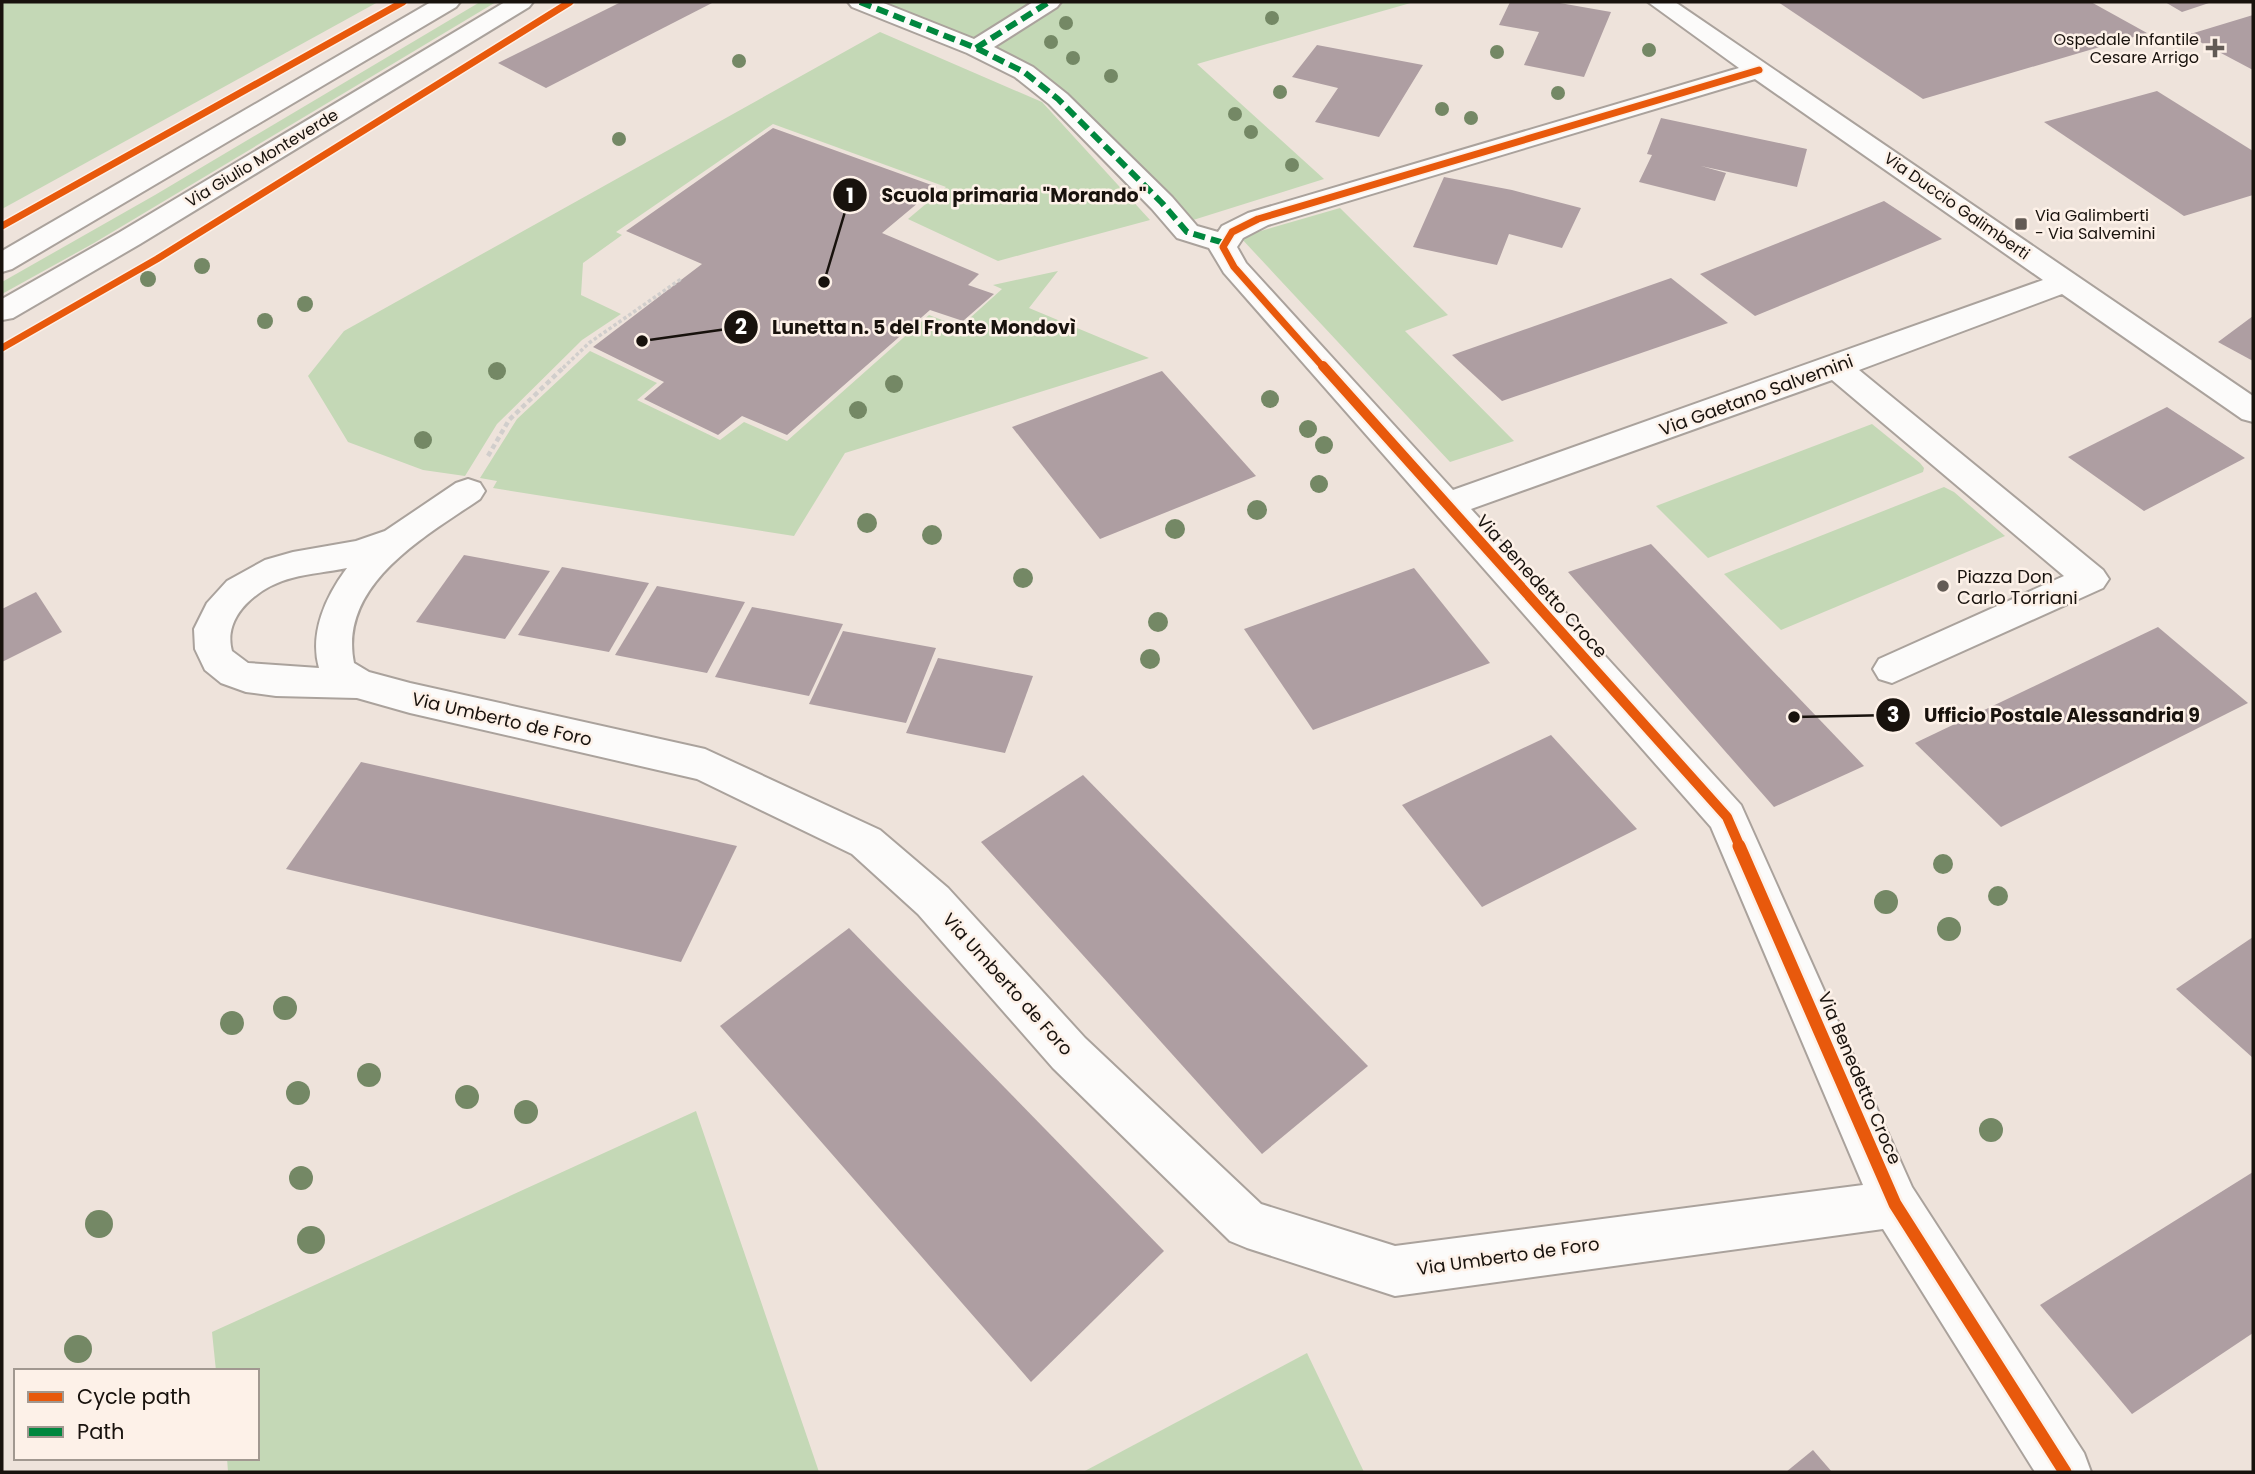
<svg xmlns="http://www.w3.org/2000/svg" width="2255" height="1474" font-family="Poppins,sans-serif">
<rect width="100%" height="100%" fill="#eee3db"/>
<g fill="#c4d8b6">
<path d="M 2,2 L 378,2 L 2,209 Z"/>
<path d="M 480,2 L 496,2 L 94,243 L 2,294 L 2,282 L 155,195 Z"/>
<path d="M 872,2 L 1045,2 L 977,44 Z"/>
<path d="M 1064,2 L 1414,2 L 1197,64 L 1324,179 L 1190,221 L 1151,175 L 1050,83 L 988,49 Z"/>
<path d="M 880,32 L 1042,102 L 1150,220 L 998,261 L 908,219 L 946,187 L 773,124 L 616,232 L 622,235 L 583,263 L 581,295 L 621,314 L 582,340 L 497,424 L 465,476 L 423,470 L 348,442 L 308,376 L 344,331 Z"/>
<path d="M 1340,208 L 1448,315 L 1405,331 L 1514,441 L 1450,462 L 1240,237 Z"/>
<path d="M 1058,271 L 1029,308 L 1149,358 L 845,453 L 794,536 L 493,488 L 497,481 L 480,478 L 517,419 L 590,351 L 657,383 L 637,400 L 720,440 L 744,422 L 787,441 L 929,315 L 960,327 L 1002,289 L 993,285 Z"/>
<path d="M 1872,424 L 1920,463 L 1924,468 L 1923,472 L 1708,558 L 1656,506 Z"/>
<path d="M 1944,487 L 1954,492 L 2005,536 L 1781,630 L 1724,574 Z"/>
<path d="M 696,1111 L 819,1472 L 228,1472 L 227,1458 L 257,1458 L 257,1371 L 216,1371 L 212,1332 Z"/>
<path d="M 1307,1353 L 1364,1472 L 1083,1472 Z"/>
</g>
<g fill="#ae9ea2">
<path d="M 621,2 L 714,2 L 546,88 L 498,63 Z"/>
<path d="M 1510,2 L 1554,2 L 1611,12 L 1584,77 L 1524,65 L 1539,32 L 1499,25 Z"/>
<path d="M 1778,2 L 2091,2 L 2147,33 L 1923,99 Z"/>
<path d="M 2165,2 L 2212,2 L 2182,12 Z"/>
<path d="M 2253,15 L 2253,70 L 2187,35 Z"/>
<path d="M 1317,45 L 1423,65 L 1379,137 L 1315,122 L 1338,88 L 1292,77 Z"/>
<path d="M 2157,91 L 2253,151 L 2253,195 L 2184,216 L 2044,122 Z"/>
<path d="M 1661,118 L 1807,149 L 1797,187 L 1701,166 L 1726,173 L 1715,201 L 1639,182 L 1652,155 L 1647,154 Z"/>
<path d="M 773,128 L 937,187 L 882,233 L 979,274 L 968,285 L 994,294 L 963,321 L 930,310 L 787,435 L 742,416 L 718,435 L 644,399 L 664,382 L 593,347 L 702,264 L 626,231 Z"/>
<path d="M 1444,177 L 1512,190 L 1581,208 L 1562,248 L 1509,234 L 1497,265 L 1413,247 Z"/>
<path d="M 1884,201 L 1942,239 L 1755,316 L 1700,274 Z"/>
<path d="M 1671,278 L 1728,323 L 1502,401 L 1452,355 Z"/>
<path d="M 2253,316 L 2253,361 L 2218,342 Z"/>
<path d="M 1162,371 L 1256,476 L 1100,539 L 1012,427 Z"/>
<path d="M 2167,407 L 2245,458 L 2144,511 L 2068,457 Z"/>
<path d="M 1651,544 L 1864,766 L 1774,807 L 1568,572 Z"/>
<path d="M 464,555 L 550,571 L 505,639 L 416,622 Z"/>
<path d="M 562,567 L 649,583 L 609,652 L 518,635 Z"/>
<path d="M 1414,568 L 1490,663 L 1313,730 L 1244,629 Z"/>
<path d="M 657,586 L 745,602 L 707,673 L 615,655 Z"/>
<path d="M 36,592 L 62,632 L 2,662 L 2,609 Z"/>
<path d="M 752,607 L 843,624 L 809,696 L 715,677 Z"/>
<path d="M 2158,627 L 2248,703 L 2001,827 L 1915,743 Z"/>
<path d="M 843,631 L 936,648 L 906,723 L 809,704 Z"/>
<path d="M 938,658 L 1033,676 L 1005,753 L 906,733 Z"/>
<path d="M 1551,735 L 1637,829 L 1482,907 L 1402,805 Z"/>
<path d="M 361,762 L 737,846 L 681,962 L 286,869 Z"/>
<path d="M 1083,775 L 1368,1066 L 1262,1154 L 981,842 Z"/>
<path d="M 849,928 L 1164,1251 L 1031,1382 L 720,1026 Z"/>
<path d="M 2253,937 L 2253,1058 L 2176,989 Z"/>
<path d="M 2253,1172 L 2253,1333 L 2132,1414 L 2040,1305 Z"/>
<path d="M 1813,1450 L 1832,1472 L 1786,1472 Z"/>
</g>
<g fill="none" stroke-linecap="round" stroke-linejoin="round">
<g stroke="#aaa29c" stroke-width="4">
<path id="street" d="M 848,2 L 881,2 L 974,39 L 1033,2 L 1061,2 L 1057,7 L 994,47 L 1033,67 L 1067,94 L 1172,197 L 1197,226 L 1218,232 L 1222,226 L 1248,213 L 1739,68 L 1648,2 L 1675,2 L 2253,396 L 2253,422 L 2242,419 L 2062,294 L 1859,370 L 2103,570 L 2109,579 L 2103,588 L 1892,683 L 1879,679 L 1873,669 L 1879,659 L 2064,576 L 1832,380 L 1471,509 L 1741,805 L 1912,1187 L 2084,1453 L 2091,1472 L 2035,1472 L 1883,1229 L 1395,1296 L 1247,1248 L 1230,1241 L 1053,1068 L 918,914 L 852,854 L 697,779 L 410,713 L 357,698 L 276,696 L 246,692 L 221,683 L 205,670 L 195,649 L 194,629 L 207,603 L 227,581 L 265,560 L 293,552 L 356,541 L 385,531 L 456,483 L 468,479 L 480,483 L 485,491 L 480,499 C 426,536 338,584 354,663 L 369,672 L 410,683 L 705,749 L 880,830 L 948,888 L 1085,1038 L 1261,1204 L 1395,1246 L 1863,1185 L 1711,827 L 1224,273 L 1209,248 L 1177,238 L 1152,209 L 1049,104 L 1015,77 L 967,53 L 852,7 ZM 1755,79 L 2043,280 L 1453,490 L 1246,263 L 1237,247 L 1243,238 L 1268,225 ZM 347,568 C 326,596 309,633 319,668 L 248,663 L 232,651 C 222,615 260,586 292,578 C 310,573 329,572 347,568 Z"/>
</g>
<g stroke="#aaa29c" stroke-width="4">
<g id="secondary">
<path d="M 431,2 L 460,2 L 456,7 L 12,269 L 2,272 L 2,251 Z"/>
<path d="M 505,2 L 533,2 L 529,7 L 140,244 L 13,318 L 2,320 L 2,299 L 120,232 Z"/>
</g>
</g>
<path stroke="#d1cecc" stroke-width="3.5" stroke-dasharray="3.5 2.5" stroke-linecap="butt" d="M 563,368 L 589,343 L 681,279"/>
<path stroke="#d1cecc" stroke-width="4.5" stroke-dasharray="5 3.5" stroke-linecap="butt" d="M 488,456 L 509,420 L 565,366"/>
<use href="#street" fill="#fcfbfa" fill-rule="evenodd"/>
<use href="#secondary" fill="#fcfbfa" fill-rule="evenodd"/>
<g stroke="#00873e" stroke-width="6" stroke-dasharray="12 6" stroke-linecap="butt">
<path d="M 860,2 L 976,48 L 1024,72 L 1058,99 L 1162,203 L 1187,232 L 1224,243"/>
<path d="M 976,48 L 1049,2"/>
</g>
<g stroke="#fdf1e8" stroke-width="10">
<g id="cycleway-far2">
<path d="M 2,226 L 403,2"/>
<path d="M 2,348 L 157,259 L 570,2"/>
<path d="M 1324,368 L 1234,267 L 1223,247 L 1232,232 L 1258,219 L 1759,70"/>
</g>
</g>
<g stroke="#fdf1e8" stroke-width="14">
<path id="cycleway-far1" d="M 1323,366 L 1727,817 L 1740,847"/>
</g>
<g stroke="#fdf1e8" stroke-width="18">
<path id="cycleway" d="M 1739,846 L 1895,1204 L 2065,1472"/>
</g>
<use href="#cycleway-far2" stroke="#e8590c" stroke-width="7"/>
<use href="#cycleway-far1" stroke="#e8590c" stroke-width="10"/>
<use href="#cycleway" stroke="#e8590c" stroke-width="13"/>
</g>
<g fill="#748865">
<circle cx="1272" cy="18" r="7"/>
<circle cx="1066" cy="23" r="7"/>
<circle cx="1051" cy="42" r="7"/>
<circle cx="1649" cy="50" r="7"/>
<circle cx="1497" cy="52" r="7"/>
<circle cx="1073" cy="58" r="7"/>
<circle cx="739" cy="61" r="7"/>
<circle cx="1111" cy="76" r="7"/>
<circle cx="1280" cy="92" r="7"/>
<circle cx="1558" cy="93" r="7"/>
<circle cx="1442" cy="109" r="7"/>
<circle cx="1235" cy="114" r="7"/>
<circle cx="1471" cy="118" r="7"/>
<circle cx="1251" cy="132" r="7"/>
<circle cx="619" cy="139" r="7"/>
<circle cx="1292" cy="165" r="7"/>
<circle cx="202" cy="266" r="8"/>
<circle cx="148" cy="279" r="8"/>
<circle cx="305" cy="304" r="8"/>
<circle cx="265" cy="321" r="8"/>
<circle cx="497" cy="371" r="9"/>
<circle cx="894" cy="384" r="9"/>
<circle cx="1270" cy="399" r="9"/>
<circle cx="858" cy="410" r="9"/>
<circle cx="1308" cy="429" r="9"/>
<circle cx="423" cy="440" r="9"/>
<circle cx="1324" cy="445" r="9"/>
<circle cx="1319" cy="484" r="9"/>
<circle cx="1257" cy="510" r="10"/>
<circle cx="867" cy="523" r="10"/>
<circle cx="1175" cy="529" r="10"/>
<circle cx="932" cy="535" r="10"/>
<circle cx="1023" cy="578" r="10"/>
<circle cx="1158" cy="622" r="10"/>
<circle cx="1150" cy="659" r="10"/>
<circle cx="1943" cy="864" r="10"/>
<circle cx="1998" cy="896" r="10"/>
<circle cx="1886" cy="902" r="12"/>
<circle cx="1949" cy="929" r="12"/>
<circle cx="285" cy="1008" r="12"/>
<circle cx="232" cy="1023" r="12"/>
<circle cx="369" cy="1075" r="12"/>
<circle cx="298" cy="1093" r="12"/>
<circle cx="467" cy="1097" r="12"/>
<circle cx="526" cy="1112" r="12"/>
<circle cx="1991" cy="1130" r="12"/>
<circle cx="301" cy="1178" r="12"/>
<circle cx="99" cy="1224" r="14"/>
<circle cx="311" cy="1240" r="14"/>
<circle cx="78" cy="1349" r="14"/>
</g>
<g fill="#635b55" stroke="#fdf1e8" stroke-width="2.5">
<path d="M2211.5 37.5h7v7h7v7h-7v7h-7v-7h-7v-7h7z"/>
<rect x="2014" y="217" width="14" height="14" rx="3.5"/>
<circle cx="1943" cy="586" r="7"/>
</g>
<g text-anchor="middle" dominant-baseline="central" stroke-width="5" stroke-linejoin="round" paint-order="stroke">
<g font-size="16" fill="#18120d" stroke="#fdf1e8" text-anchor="end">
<text x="2199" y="39">Ospedale Infantile<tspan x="2199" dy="18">Cesare Arrigo</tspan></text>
<text x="2035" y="215" text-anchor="start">Via Galimberti<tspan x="2035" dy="18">- Via Salvemini</tspan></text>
</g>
<g font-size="16" fill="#18120d" stroke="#fdf1e8">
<text transform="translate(262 158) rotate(-31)">Via Giulio Monteverde</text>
<text transform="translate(1957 206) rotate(35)">Via Duccio Galimberti</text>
</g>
<g font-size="18" fill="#18120d" stroke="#fdf1e8">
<text transform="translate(1756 395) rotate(-20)">Via Gaetano Salvemini</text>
<text transform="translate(1542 586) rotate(48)">Via Benedetto Croce</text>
<text transform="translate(502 719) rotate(13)">Via Umberto de Foro</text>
<text transform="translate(1008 984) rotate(48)">Via Umberto de Foro</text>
<text transform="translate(1860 1078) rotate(67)">Via Benedetto Croce</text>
<text transform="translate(1508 1256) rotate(-8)">Via Umberto de Foro</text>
</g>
<g font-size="18" fill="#18120d" stroke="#fdf1e8" text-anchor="start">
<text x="1957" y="576">Piazza Don<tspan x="1957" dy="21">Carlo Torriani</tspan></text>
</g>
</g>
<path fill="none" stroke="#18120d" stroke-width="2.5" d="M824 282L850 195M642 341L741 327M1794 717L1893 715"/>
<g fill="#18120d" stroke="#fdf1e8" stroke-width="2.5">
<circle cx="824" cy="282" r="7"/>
<circle cx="642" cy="341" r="7"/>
<circle cx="1794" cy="717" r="7"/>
<circle cx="850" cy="195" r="18"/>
<circle cx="741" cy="327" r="18"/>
<circle cx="1893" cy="715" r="18"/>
</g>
<g font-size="21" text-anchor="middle" font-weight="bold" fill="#fff">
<text x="850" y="203">1</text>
<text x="741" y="334">2</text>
<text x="1893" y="722">3</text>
</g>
<g font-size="19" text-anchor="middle" font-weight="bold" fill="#18120d" stroke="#fdf1e8" stroke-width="5" stroke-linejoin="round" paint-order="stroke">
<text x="1014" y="202">Scuola primaria "Morando"</text>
<text x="924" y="334">Lunetta n. 5 del Fronte Mondovì</text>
<text x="2062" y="722">Ufficio Postale Alessandria 9</text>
</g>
<rect width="2255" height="1474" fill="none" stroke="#18120d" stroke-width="7"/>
<rect x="14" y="1369" width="245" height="91" fill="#fdf1e8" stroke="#a19890" stroke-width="2"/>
<rect x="28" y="1392" width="35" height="10" fill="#e8590c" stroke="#a19890" stroke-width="2"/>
<text x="77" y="1404" font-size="21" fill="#18120d">Cycle path</text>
<rect x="28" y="1427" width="35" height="10" fill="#00873e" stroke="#a19890" stroke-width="2"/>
<text x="77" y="1439" font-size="21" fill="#18120d">Path</text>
</svg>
